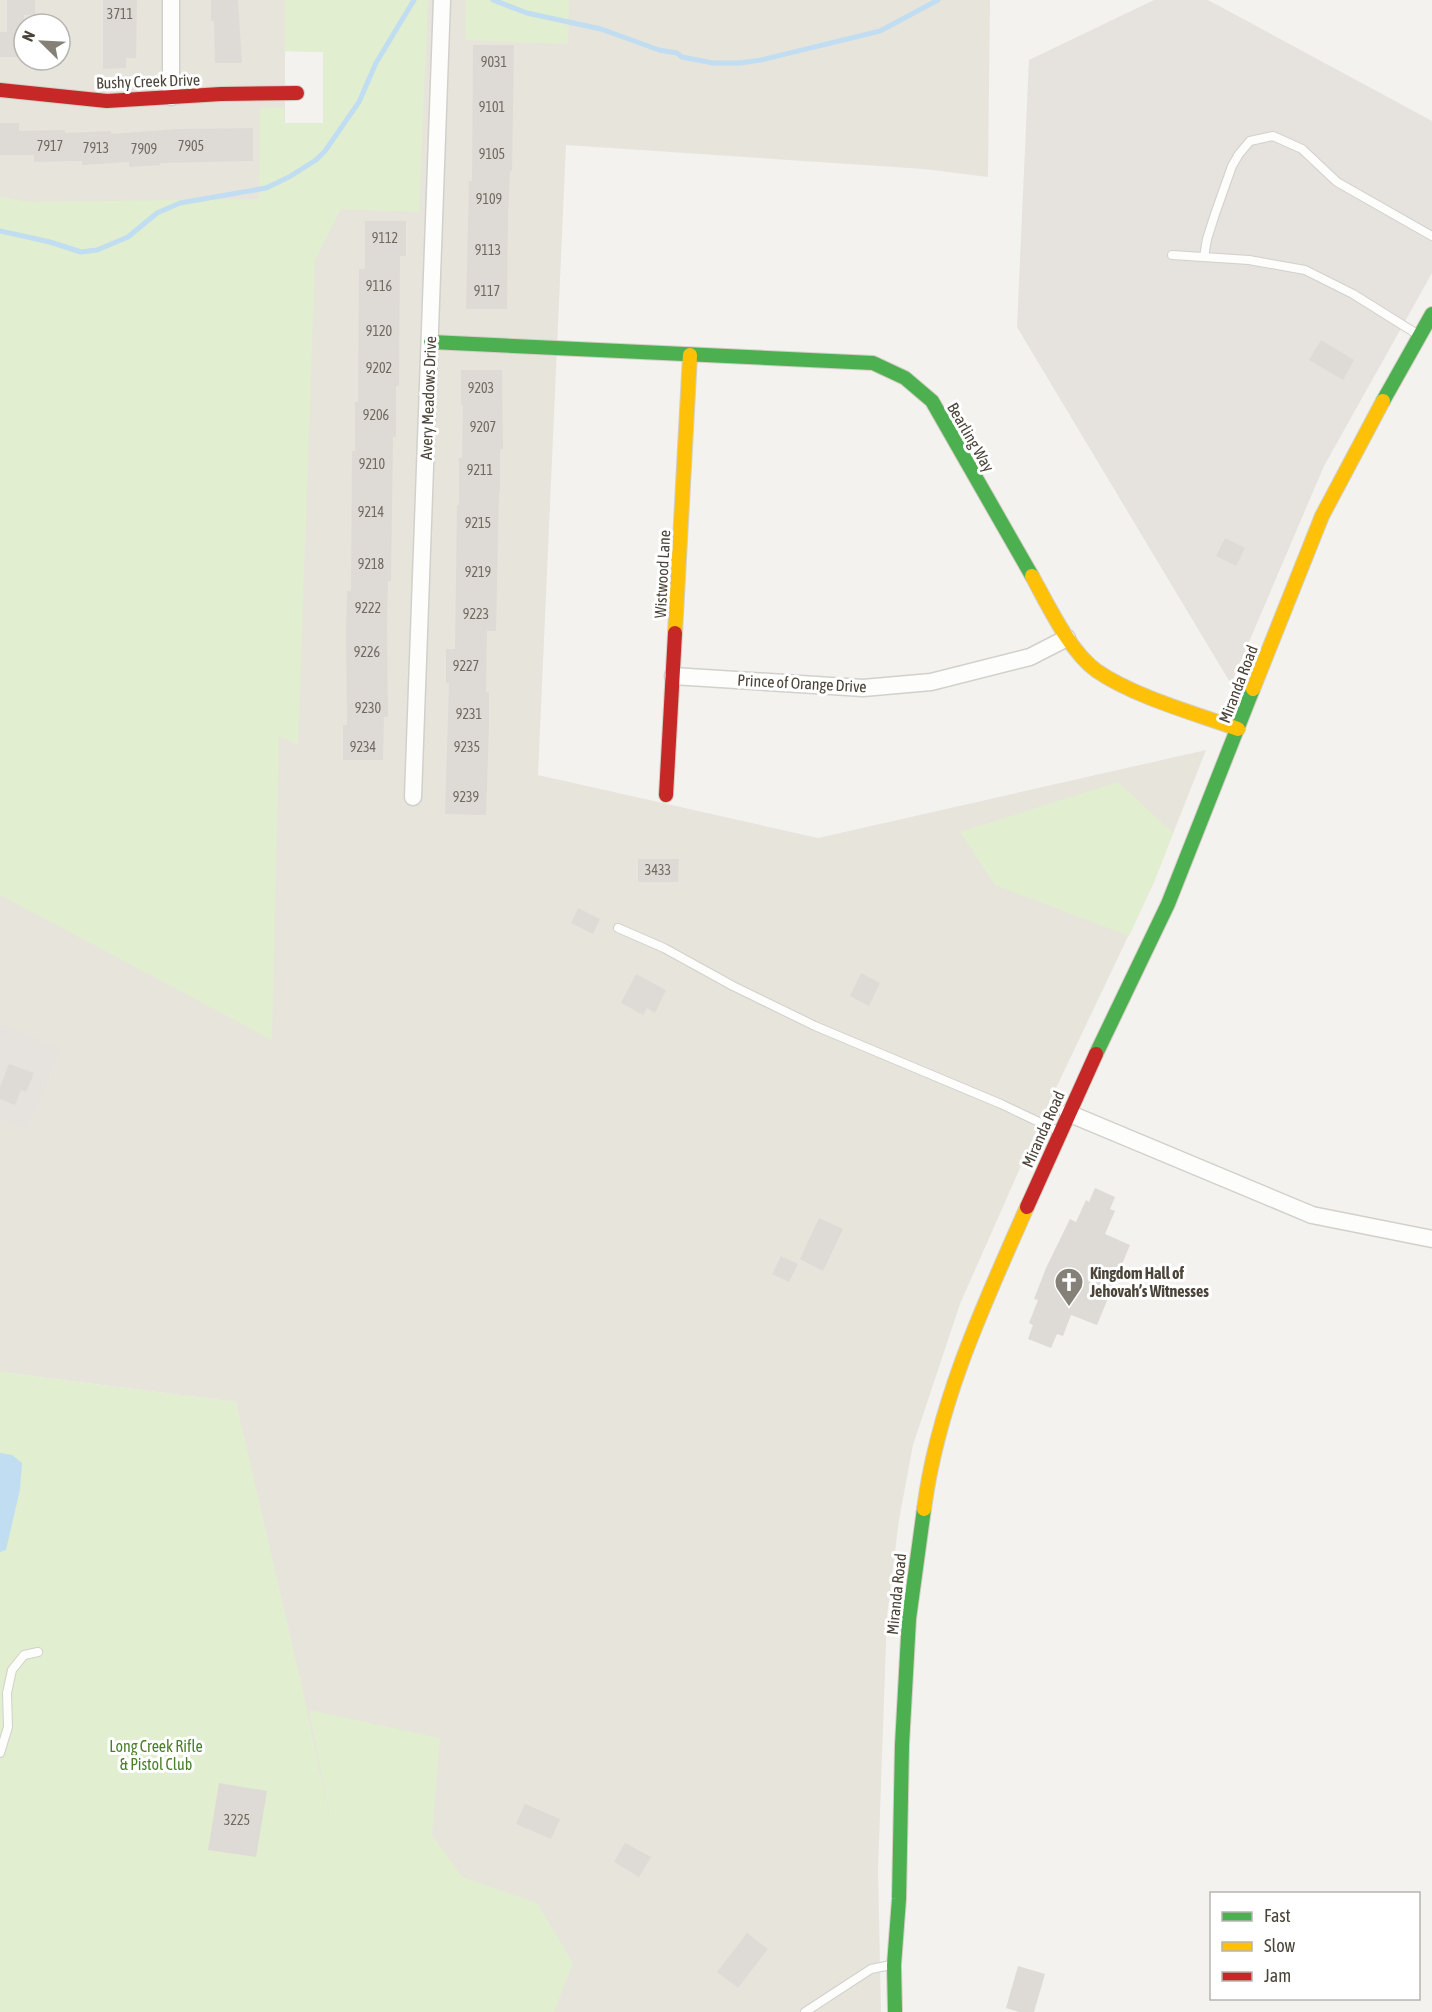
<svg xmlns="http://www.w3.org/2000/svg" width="1432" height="2012" font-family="'Asap Condensed',sans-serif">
<rect width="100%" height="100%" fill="#f4f2ee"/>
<path fill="#e7e4dc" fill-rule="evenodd" d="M 0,0 L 990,0 L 988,177 L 924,169 L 566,145 L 538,775 L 818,838 L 1206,750 L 1154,882 L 1047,1107 L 960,1304 L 913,1445 L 899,1520 L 887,1616 L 878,1870 L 881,2012 L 315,2012 L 236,1402 L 0,1372 ZM 24,24 L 60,24 L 60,60 L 24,60 ZM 285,51 L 323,52 L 323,123 L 285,123 Z"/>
<g fill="#e6e2de">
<path d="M 1154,0 L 1208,0 L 1432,121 L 1432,273 L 1324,466 L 1231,684 L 1017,327 L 1029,60 Z"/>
<path d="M 0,1024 L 60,1049 L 27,1129 L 0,1118 Z"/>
</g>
<g fill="#e1eecf">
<path d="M 285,0 L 428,0 L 419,212 L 341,209 L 315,260 L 298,745 L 279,736 L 272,1040 L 0,895 L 0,197 L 29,202 L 259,199 L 260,108 L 284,107 L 285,123 L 323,123 L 323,52 L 285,51 Z"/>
<path d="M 466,0 L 569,0 L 568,44 L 465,40 Z"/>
<path d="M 1118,782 L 1173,833 L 1154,882 L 1129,936 L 995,885 L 960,832 Z"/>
<path d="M 0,1372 L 236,1402 L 302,1687 L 332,1830 L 309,1710 L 440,1738 L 432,1835 L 462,1877 L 537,1903 L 573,1963 L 554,2012 L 0,2012 Z"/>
</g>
<path fill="#c0ddf1" d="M 0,1453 L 12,1455 L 22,1463 L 20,1489 L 6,1550 L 0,1552 Z"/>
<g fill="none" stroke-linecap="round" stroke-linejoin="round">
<g stroke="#c0ddf1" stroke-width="5">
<path d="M 493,0 L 527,13 L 601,29 L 659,50 L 677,53 L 682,57 L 713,63 L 740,63 L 761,60 L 880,31 L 938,0"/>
<path d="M 0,231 L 50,242 L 81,252 L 97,250 L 128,237 L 157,213 L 180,203 L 266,188 L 289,177 L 316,160 L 325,151 L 359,102 L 376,63 L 414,0"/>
</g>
</g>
<g fill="#dedbd6">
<path d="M 7,0 L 35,0 L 35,15 L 24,15 L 24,57 L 0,57 L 0,32 L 7,32 Z"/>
<path d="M 103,0 L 137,0 L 136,58 L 126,58 L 126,68 L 103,69 Z"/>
<path d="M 211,0 L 238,0 L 242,63 L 215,63 L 214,21 L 211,21 Z"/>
<path d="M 473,45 L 514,45 L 512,171 L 510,171 L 508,216 L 507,309 L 466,309 L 469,181 L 472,181 Z"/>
<path d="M 0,123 L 19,123 L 19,131 L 65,130 L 65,133 L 111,131 L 111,134 L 177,129 L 253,128 L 253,161 L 160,163 L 160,165 L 129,167 L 129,162 L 82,165 L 82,161 L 34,162 L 34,155 L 0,155 Z"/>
<path d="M 365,221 L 406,221 L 406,256 L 400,256 L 399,386 L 396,386 L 396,437 L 393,437 L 391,581 L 388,581 L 387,626 L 388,717 L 384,717 L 383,760 L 343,760 L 343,725 L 347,725 L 346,634 L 347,591 L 351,591 L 352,451 L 355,451 L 355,402 L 358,402 L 359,269 L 365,269 Z"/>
<path d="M 1321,340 L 1354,360 L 1343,380 L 1309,360 Z"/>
<path d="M 461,370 L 502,370 L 503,449 L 500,449 L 500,492 L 499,492 L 496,631 L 487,631 L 486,692 L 489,692 L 489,726 L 486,815 L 445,814 L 449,683 L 446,683 L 446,649 L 455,649 L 457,505 L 459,505 L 459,458 L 462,458 L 463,405 L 461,405 Z"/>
<path d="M 1225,538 L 1245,548 L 1236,566 L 1216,556 Z"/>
<path d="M 638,859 L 679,859 L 678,882 L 638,882 Z"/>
<path d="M 578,908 L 600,919 L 593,934 L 571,923 Z"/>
<path d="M 861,973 L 880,983 L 869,1006 L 850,996 Z"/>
<path d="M 636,974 L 666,990 L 655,1013 L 647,1008 L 643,1015 L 621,1003 Z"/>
<path d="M 9,1064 L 34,1073 L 26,1092 L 21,1090 L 15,1105 L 0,1099 L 0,1087 Z"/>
<path d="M 1095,1188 L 1115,1197 L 1110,1209 L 1115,1211 L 1105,1234 L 1130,1245 L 1097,1325 L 1071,1315 L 1063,1336 L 1057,1334 L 1051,1348 L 1028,1339 L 1033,1325 L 1029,1323 L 1038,1300 L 1034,1299 L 1046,1268 L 1070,1219 L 1076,1222 L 1086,1200 L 1089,1202 Z"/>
<path d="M 819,1218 L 843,1229 L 823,1271 L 800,1259 Z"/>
<path d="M 781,1256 L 798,1264 L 789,1282 L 772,1274 Z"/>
<path d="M 219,1783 L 267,1791 L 256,1857 L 208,1850 Z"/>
<path d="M 525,1804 L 560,1819 L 551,1839 L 516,1824 Z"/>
<path d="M 625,1843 L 651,1857 L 639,1877 L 614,1862 Z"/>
<path d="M 747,1933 L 768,1949 L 738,1988 L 717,1972 Z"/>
<path d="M 1018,1966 L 1045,1974 L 1034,2012 L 1019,2012 L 1006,2008 Z"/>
</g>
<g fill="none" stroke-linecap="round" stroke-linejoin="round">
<g stroke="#d2d0cb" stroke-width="10">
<g id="lane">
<path d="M 1172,255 L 1249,260 L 1305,270 L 1353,294 L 1417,334"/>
<path d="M 1204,257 L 1207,239 L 1215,214 L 1232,166 L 1239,154 L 1250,141 L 1273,136 L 1302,149 L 1337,182 L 1432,236"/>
<path d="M 618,928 L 664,948 L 733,986 L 815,1026 L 1001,1104 L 1060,1132"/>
<path d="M 0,1753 L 8,1727 L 7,1693 L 12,1670 L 24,1655 L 38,1652"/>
<path d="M 805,2012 L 871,1969 L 891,1965"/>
</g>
</g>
<g stroke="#d2d0cb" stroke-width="19">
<g id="street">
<path d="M 171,0 L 171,97"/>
<path d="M 673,676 L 863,688 L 931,682 L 1030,657 L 1067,638"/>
<path d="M 413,797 L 442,0"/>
<path d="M 1068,1113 L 1312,1215 L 1432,1239"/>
</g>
</g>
<g stroke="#d3cfc5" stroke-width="16">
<g id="fast">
<path d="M 431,342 L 873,363 L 905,378 L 932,401 L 1032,576"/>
<path d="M 1383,401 L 1432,314"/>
<path d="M 1096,1054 L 1168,904 L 1253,689"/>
<path d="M 895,2012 L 894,1965 L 899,1899 L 902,1745 L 909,1619 L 924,1509"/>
</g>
</g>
<g stroke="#d3cfc5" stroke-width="16">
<g id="slow">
<path d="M 1032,576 C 1048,605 1070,652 1097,671 C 1135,697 1194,713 1238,729"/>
<path d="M 675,633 L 690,355"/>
<path d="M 1253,689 L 1322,516 L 1383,401"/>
<path d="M 924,1509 C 938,1402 984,1304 1027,1207"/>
</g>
</g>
<g stroke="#d3cfc5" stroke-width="16">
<g id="jam">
<path d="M 0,90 L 107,101 L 221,94 L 297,93"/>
<path d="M 666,795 L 675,633"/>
<path d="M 1027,1207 L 1096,1054"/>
</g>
</g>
<use href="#lane" stroke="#fdfdfc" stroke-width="8"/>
<use href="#street" stroke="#fdfdfc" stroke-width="16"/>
<use href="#fast" stroke="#4caf50" stroke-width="14"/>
<use href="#slow" stroke="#ffc107" stroke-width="14"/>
<use href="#jam" stroke="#c62828" stroke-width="14"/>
</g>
<defs>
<g id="church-pin" transform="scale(1.5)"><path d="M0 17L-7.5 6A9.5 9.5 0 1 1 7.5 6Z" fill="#868178" stroke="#fff"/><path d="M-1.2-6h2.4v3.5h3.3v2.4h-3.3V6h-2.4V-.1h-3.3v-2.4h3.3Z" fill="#fff"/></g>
</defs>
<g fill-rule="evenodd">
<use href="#church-pin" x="1069" y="1282"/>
</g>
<g text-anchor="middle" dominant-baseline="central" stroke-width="6" stroke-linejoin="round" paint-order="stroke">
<g font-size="14" fill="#706a61">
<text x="120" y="14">3711</text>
<text x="494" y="62">9031</text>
<text x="492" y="107">9101</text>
<text x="50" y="146">7917</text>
<text x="191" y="146">7905</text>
<text x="96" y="148">7913</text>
<text x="144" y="149">7909</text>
<text x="492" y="154">9105</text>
<text x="489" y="199">9109</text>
<text x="385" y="238">9112</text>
<text x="488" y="250">9113</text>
<text x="379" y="286">9116</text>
<text x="487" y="291">9117</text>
<text x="379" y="331">9120</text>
<text x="379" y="368">9202</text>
<text x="481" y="388">9203</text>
<text x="376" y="415">9206</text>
<text x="483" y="427">9207</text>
<text x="372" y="464">9210</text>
<text x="480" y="470">9211</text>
<text x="371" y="512">9214</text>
<text x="478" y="523">9215</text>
<text x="371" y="564">9218</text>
<text x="478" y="572">9219</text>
<text x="368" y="608">9222</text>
<text x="476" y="614">9223</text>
<text x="367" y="652">9226</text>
<text x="466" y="666">9227</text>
<text x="368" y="708">9230</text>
<text x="469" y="714">9231</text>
<text x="363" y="747">9234</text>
<text x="467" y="747">9235</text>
<text x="466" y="797">9239</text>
<text x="658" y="870">3433</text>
<text x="237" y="1820">3225</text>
</g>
<g font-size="16" fill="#4b4439" stroke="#fff">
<text transform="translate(148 81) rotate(-2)">Bushy Creek Drive</text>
<text transform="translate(428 398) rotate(-88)">Avery Meadows Drive</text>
<text transform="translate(971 437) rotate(60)">Bearling Way</text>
<text transform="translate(662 574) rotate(-87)">Wistwood Lane</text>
<text transform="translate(802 683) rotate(3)">Prince of Orange Drive</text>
<text transform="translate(1238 684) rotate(-69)">Miranda Road</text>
<text transform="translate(1043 1129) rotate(-66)">Miranda Road</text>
<text transform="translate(896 1594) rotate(-84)">Miranda Road</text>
</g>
<g font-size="16" font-weight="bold" fill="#4b4439" stroke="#fff" text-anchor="start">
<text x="1090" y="1273">Kingdom Hall of<tspan x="1090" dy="18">Jehovah’s Witnesses</tspan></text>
</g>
<g font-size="16" fill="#4a7f2a" stroke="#fff">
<text x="156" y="1746">Long Creek Rifle<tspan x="156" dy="18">&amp; Pistol Club</tspan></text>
</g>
</g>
<rect x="1210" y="1892" width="210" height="108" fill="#ffffff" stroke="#b7b4b0" stroke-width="1.5"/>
<rect x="1222" y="1912" width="30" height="9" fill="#4caf50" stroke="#b7b4b0" stroke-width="1.5"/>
<text x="1264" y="1922" font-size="18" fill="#4b4439">Fast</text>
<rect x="1222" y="1942" width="30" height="9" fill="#ffc107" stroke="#b7b4b0" stroke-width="1.5"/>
<text x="1264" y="1952" font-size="18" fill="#4b4439">Slow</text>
<rect x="1222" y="1972" width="30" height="9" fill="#c62828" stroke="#b7b4b0" stroke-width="1.5"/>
<text x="1264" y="1982" font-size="18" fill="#4b4439">Jam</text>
<g transform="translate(42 42) rotate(294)"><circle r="28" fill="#ffffff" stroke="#b7b4b0" stroke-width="1.5"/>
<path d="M0-4.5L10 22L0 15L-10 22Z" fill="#868178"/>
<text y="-9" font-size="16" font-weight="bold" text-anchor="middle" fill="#4b4439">N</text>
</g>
</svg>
